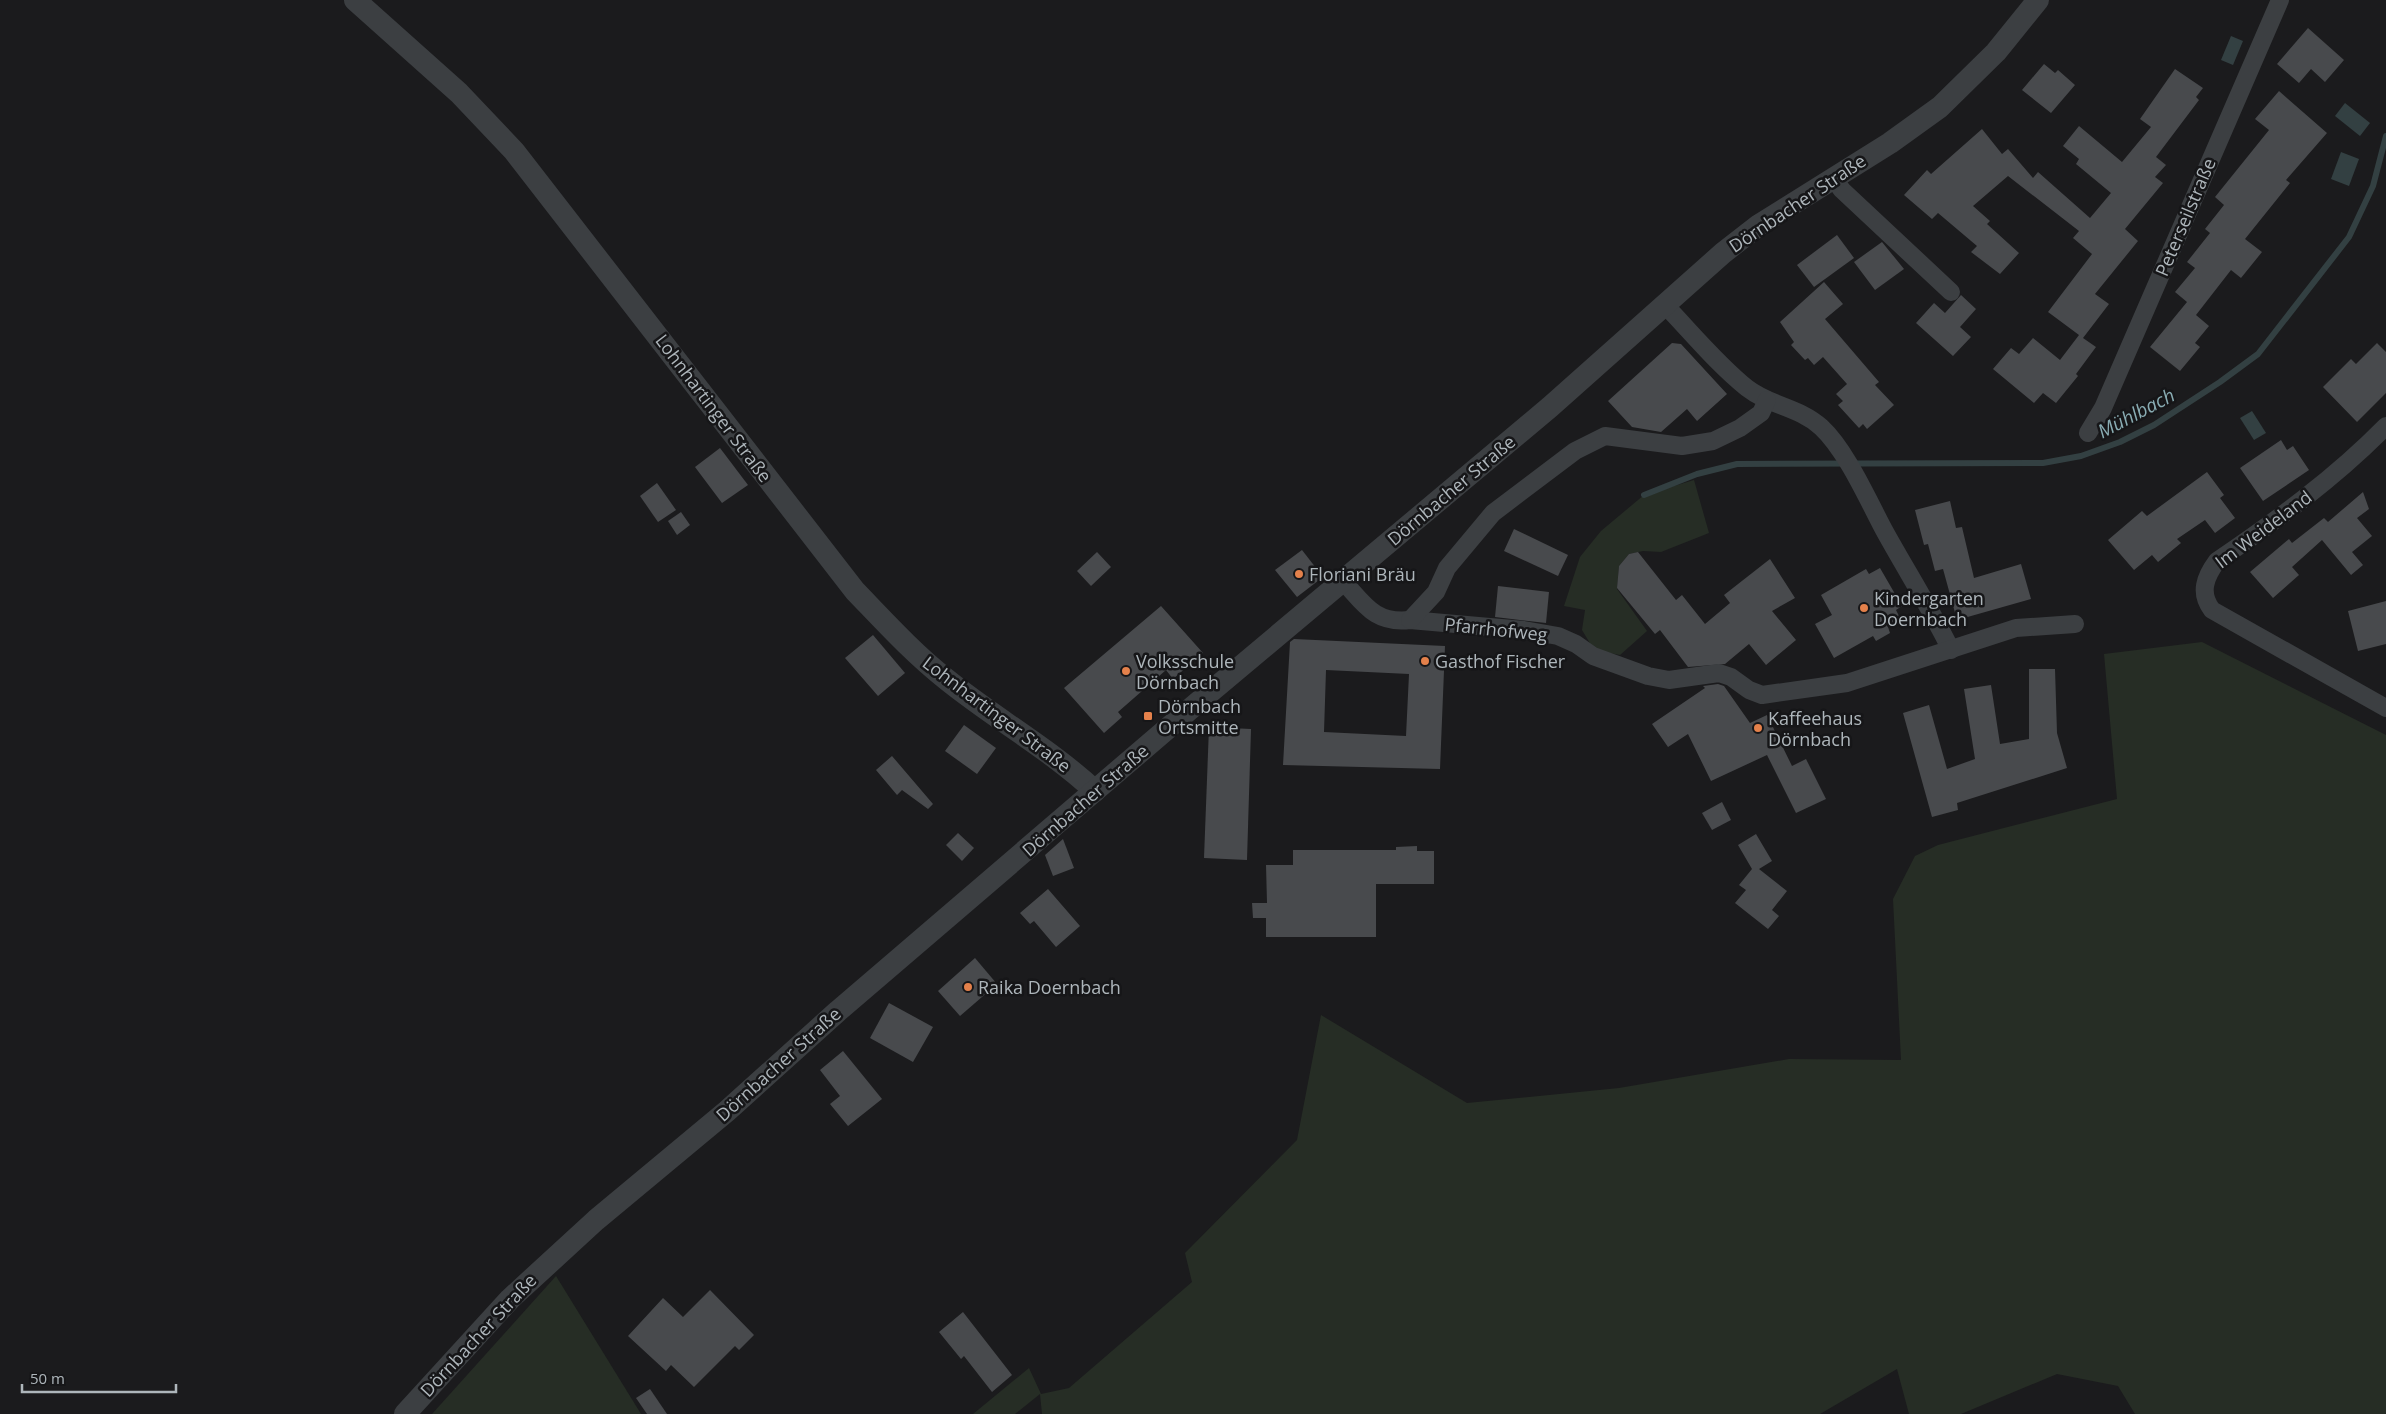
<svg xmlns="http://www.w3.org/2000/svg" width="2386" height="1414" font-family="'Open Sans',sans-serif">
<rect width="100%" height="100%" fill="#1b1b1d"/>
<g fill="#262d25">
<path d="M 1694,480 L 1709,533 L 1661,552 L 1643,551 L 1629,554 L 1619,566 L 1617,589 L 1647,631 L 1620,655 L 1594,650 L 1582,630 L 1585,610 L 1564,606 L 1580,557 L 1601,531 L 1644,495 Z"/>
<path d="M 2202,642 L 2386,735 L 2386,1414 L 2135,1414 L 2118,1386 L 2057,1374 L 1961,1414 L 1909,1414 L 1897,1369 L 1820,1414 L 1042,1414 L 1040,1394 L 1015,1414 L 973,1414 L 1029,1368 L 1041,1394 L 1069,1388 L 1192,1282 L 1185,1253 L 1297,1140 L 1321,1015 L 1467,1103 L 1619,1088 L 1789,1059 L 1901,1060 L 1893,899 L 1915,856 L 1938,845 L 2117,799 L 2104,654 Z"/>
<path d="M 556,1276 L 641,1414 L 432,1414 Z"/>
</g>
<g fill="#334042">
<path d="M 2231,36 L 2243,41 L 2233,65 L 2221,60 Z"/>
<path d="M 2345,103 L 2370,123 L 2360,136 L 2335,116 Z"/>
<path d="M 2341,152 L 2359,159 L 2349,186 L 2331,179 Z"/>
<path d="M 2252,411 L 2266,433 L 2254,440 L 2240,418 Z"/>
</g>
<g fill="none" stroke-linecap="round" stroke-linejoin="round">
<path stroke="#334042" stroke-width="6" d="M 1644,495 L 1697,474 L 1737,464 L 2043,463 L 2081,456 L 2120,442 L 2154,425 L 2220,382 L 2258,354 L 2349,237 L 2373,186 L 2386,136"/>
</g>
<g fill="#484a4d" fill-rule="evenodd">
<path d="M 2308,28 L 2344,60 L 2325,82 L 2311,69 L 2299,83 L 2277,64 Z"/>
<path d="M 2044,64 L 2055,73 L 2058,70 L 2075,85 L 2051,113 L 2022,90 Z"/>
<path d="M 2175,69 L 2203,88 L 2196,97 L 2199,100 L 2156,157 L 2166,165 L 2155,177 L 2163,183 L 2125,229 L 2138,241 L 2095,294 L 2109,304 L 2083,338 L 2096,347 L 2076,374 L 2078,376 L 2056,403 L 2043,393 L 2034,403 L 1993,369 L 2011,348 L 2019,354 L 2033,338 L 2060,360 L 2079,335 L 2048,312 L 2092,254 L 2073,238 L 2079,231 L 2008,176 L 1973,206 L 1990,221 L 1987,224 L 2019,253 L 2000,274 L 1971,252 L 1977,246 L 1938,213 L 1932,219 L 1904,195 L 1927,170 L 1931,174 L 1982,129 L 2002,154 L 2008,149 L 2033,178 L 2038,172 L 2090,218 L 2111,193 L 2076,164 L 2079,159 L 2063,146 L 2079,126 L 2122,162 L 2151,127 L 2140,119 Z"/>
<path d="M 2279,91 L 2327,133 L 2286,180 L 2290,183 L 2245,239 L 2262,252 L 2241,278 L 2231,270 L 2196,315 L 2209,326 L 2195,343 L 2200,347 L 2180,371 L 2150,347 L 2187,302 L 2175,292 L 2195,268 L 2187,262 L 2210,233 L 2205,229 L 2224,205 L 2215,197 L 2269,130 L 2255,119 Z"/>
<path d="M 1837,235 L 1854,258 L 1814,287 L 1797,265 Z"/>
<path d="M 1882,242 L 1904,269 L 1875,290 L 1854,262 Z"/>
<path d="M 1824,282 L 1843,304 L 1825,319 L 1879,382 L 1875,385 L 1894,405 L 1867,429 L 1863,424 L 1859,428 L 1838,405 L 1843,401 L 1836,394 L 1847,384 L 1823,357 L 1814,365 L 1808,358 L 1805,360 L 1791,345 L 1794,342 L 1780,322 Z"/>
<path d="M 1961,295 L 1976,309 L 1960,327 L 1971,337 L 1953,356 L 1916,323 L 1934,303 L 1945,313 Z"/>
<path d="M 1672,343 L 1681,344 L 1727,394 L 1697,421 L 1687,409 L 1661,432 L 1632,427 L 1608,401 Z"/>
<path d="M 2377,343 L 2386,352 L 2386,393 L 2357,422 L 2323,387 L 2351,359 L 2356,364 Z"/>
<path d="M 2281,440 L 2287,450 L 2293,446 L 2309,470 L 2263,501 L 2240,468 Z"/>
<path d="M 720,448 L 748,485 L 722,503 L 695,467 Z"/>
<path d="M 2207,472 L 2224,495 L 2220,498 L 2235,518 L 2215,533 L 2205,520 L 2177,539 L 2181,543 L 2158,562 L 2152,555 L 2134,570 L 2108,540 L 2142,511 L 2147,516 Z"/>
<path d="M 657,483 L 676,510 L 658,522 L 640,496 Z"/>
<path d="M 2363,492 L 2369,509 L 2357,518 L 2372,536 L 2352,552 L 2363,565 L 2351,575 L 2322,540 L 2292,567 L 2299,575 L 2273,598 L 2250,572 L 2289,539 L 2292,543 L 2324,518 L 2328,522 Z"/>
<path d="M 1950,501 L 1956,528 L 1962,527 L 1974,578 L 2021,564 L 2031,599 L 1957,620 L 1943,569 L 1935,571 L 1928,544 L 1924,545 L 1915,510 Z"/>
<path d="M 681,512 L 690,525 L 677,535 L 668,521 Z"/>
<path d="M 1514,529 L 1568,555 L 1558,576 L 1504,551 Z"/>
<path d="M 1302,550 L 1323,577 L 1297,597 L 1275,570 Z"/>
<path d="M 1097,552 L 1111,567 L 1091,586 L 1077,571 Z"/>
<path d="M 1638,552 L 1676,600 L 1682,595 L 1705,624 L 1730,603 L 1724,595 L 1770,559 L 1795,598 L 1772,611 L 1796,640 L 1766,665 L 1749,644 L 1725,664 L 1688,667 L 1660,630 L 1655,634 L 1617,588 L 1619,566 L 1629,554 Z"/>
<path d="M 1880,568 L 1902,606 L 1896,610 L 1901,620 L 1888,627 L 1890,633 L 1876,641 L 1873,636 L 1834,658 L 1815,624 L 1832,615 L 1821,595 L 1866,569 L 1869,574 Z"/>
<path d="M 1498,586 L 1549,592 L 1546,623 L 1495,617 Z"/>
<path d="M 2386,601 L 2386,644 L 2358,651 L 2348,611 Z"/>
<path d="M 1161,606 L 1203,653 L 1173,679 L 1166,670 L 1118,712 L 1122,717 L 1104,733 L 1064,688 Z"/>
<path d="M 873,635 L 905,673 L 878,696 L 845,658 Z"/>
<path d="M 1294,639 L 1445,646 L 1440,769 L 1283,765 L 1290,642 ZM 1326,670 L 1409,674 L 1406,736 L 1324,732 Z"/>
<path d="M 2029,669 L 2055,669 L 2057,733 L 2067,768 L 1957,803 L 1958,810 L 1932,817 L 1903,713 L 1929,705 L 1947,769 L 1975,759 L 1964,689 L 1991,685 L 2000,744 L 2029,739 Z"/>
<path d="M 1718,684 L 1724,686 L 1750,723 L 1767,715 L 1792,766 L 1806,759 L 1826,799 L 1796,813 L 1767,755 L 1711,781 L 1688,734 L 1668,747 L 1652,724 L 1705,688 L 1703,686 Z"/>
<path d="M 964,725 L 996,748 L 977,774 L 945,751 Z"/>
<path d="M 1209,727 L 1251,729 L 1247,860 L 1204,858 Z"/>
<path d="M 892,756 L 933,804 L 928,809 L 902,790 L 897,795 L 876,770 Z"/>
<path d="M 1722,802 L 1731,820 L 1712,830 L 1702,813 Z"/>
<path d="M 958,833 L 974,848 L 962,861 L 946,845 Z"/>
<path d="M 1756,834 L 1772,861 L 1759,869 L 1787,891 L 1772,910 L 1779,916 L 1768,929 L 1735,903 L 1746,890 L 1739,885 L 1752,869 L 1738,845 Z"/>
<path d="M 1063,839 L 1074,868 L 1053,876 L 1045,855 Z"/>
<path d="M 1417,846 L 1417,851 L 1434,851 L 1434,884 L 1376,884 L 1376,937 L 1266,937 L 1266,918 L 1253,918 L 1252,903 L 1267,903 L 1266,865 L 1293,865 L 1293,850 L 1396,850 L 1396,847 Z"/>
<path d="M 1048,889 L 1080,926 L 1056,947 L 1034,921 L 1030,924 L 1020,913 Z"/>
<path d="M 975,958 L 997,984 L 960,1016 L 938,991 Z"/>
<path d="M 889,1003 L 933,1027 L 913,1062 L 870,1038 Z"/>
<path d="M 843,1051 L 882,1099 L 848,1126 L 830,1104 L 840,1096 L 820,1070 Z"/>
<path d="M 710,1290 L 754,1335 L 739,1350 L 735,1346 L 694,1387 L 671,1365 L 666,1371 L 628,1336 L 663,1298 L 683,1317 Z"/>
<path d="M 963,1312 L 1012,1375 L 992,1392 L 964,1356 L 961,1359 L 939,1332 Z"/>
<path d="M 650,1389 L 667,1414 L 647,1414 L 636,1398 Z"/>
</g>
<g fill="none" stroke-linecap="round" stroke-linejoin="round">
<g stroke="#3c3f42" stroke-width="18">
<path d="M 1833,178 L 1842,190 L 1951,292"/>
<path d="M 1664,304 C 1691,332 1717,364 1747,388 C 1770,406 1799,407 1821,427 C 1846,450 1868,500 1884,530 C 1906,570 1931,609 1951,650"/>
<path d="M 2386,426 C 2335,478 2277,520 2217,561 C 2205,577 2199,593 2212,610 L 2386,708"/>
<path d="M 2088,433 L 2103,408 L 2280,0"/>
<path d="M 1343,581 C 1365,605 1375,624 1410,620 L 1524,630 L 1558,636 L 1576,644 L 1593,656 L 1648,676 L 1669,680 L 1719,673 L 1731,677 L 1749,690 L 1762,695 L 1847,683 L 2016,628 L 2075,624"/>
<path d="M 1410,620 L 1436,592 L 1447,568 L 1493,513 L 1575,451 L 1605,436 L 1682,446 L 1713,441 L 1740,428 L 1761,413 L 1767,400"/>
</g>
<g stroke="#3c3f42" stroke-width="22">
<path d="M 355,0 L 459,93 L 514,151 L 855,591 C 884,621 913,653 946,679 C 994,718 1050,749 1095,791"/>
<path d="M 405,1414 L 510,1299 L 596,1220 L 727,1111 L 838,1011 L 1196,704 L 1550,407 L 1723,253 L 1759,225 L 1890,143 L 1940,107 L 1996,52 L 2038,0"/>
</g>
</g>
<g fill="#e4814b" stroke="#161618" stroke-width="2">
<circle cx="1299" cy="574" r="5"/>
<circle cx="1864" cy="608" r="5"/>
<circle cx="1425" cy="661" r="5"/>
<circle cx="1126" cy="671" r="5"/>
<rect x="1143" y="711" width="10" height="10" rx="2.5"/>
<circle cx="1758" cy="728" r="5"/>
<circle cx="968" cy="987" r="5"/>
</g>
<g text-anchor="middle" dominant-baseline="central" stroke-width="5" stroke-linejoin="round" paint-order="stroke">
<g font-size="18" fill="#aeb6bb" stroke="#161618">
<text transform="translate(1797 203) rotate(-34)">Dörnbacher Straße</text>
<text transform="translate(2185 217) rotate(-67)">Peterseilstraße</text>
<text transform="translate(714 408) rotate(53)">Lohnhartinger Straße</text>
<text transform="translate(1451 490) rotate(-40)">Dörnbacher Straße</text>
<text transform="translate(2263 529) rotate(-37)">Im Weideland</text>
<text transform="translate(1496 629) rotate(6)">Pfarrhofweg</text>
<text transform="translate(997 714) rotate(37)">Lohnhartinger Straße</text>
<text transform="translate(1085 800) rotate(-41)">Dörnbacher Straße</text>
<text transform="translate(778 1064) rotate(-42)">Dörnbacher Straße</text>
<text transform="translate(478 1335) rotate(-47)">Dörnbacher Straße</text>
</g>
<g font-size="18" fill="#aeb6bb" stroke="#161618" text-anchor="start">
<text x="1309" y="574">Floriani Bräu</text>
<text x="1874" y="598">Kindergarten<tspan x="1874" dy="21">Doernbach</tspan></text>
<text x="1136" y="661">Volksschule<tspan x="1136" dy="21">Dörnbach</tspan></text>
<text x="1435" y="661">Gasthof Fischer</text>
<text x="1158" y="706">Dörnbach<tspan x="1158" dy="21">Ortsmitte</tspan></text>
<text x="1768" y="718">Kaffeehaus<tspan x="1768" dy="21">Dörnbach</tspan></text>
<text x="978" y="987">Raika Doernbach</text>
</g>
<g font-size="19" font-style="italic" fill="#89acb3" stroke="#161618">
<text transform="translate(2136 413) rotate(-28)">Mühlbach</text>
</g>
</g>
<path d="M22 1384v8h154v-8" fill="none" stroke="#aeb6bb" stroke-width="2.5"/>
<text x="30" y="1384" font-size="15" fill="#aeb6bb" stroke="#161618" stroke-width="4" paint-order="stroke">50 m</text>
</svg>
